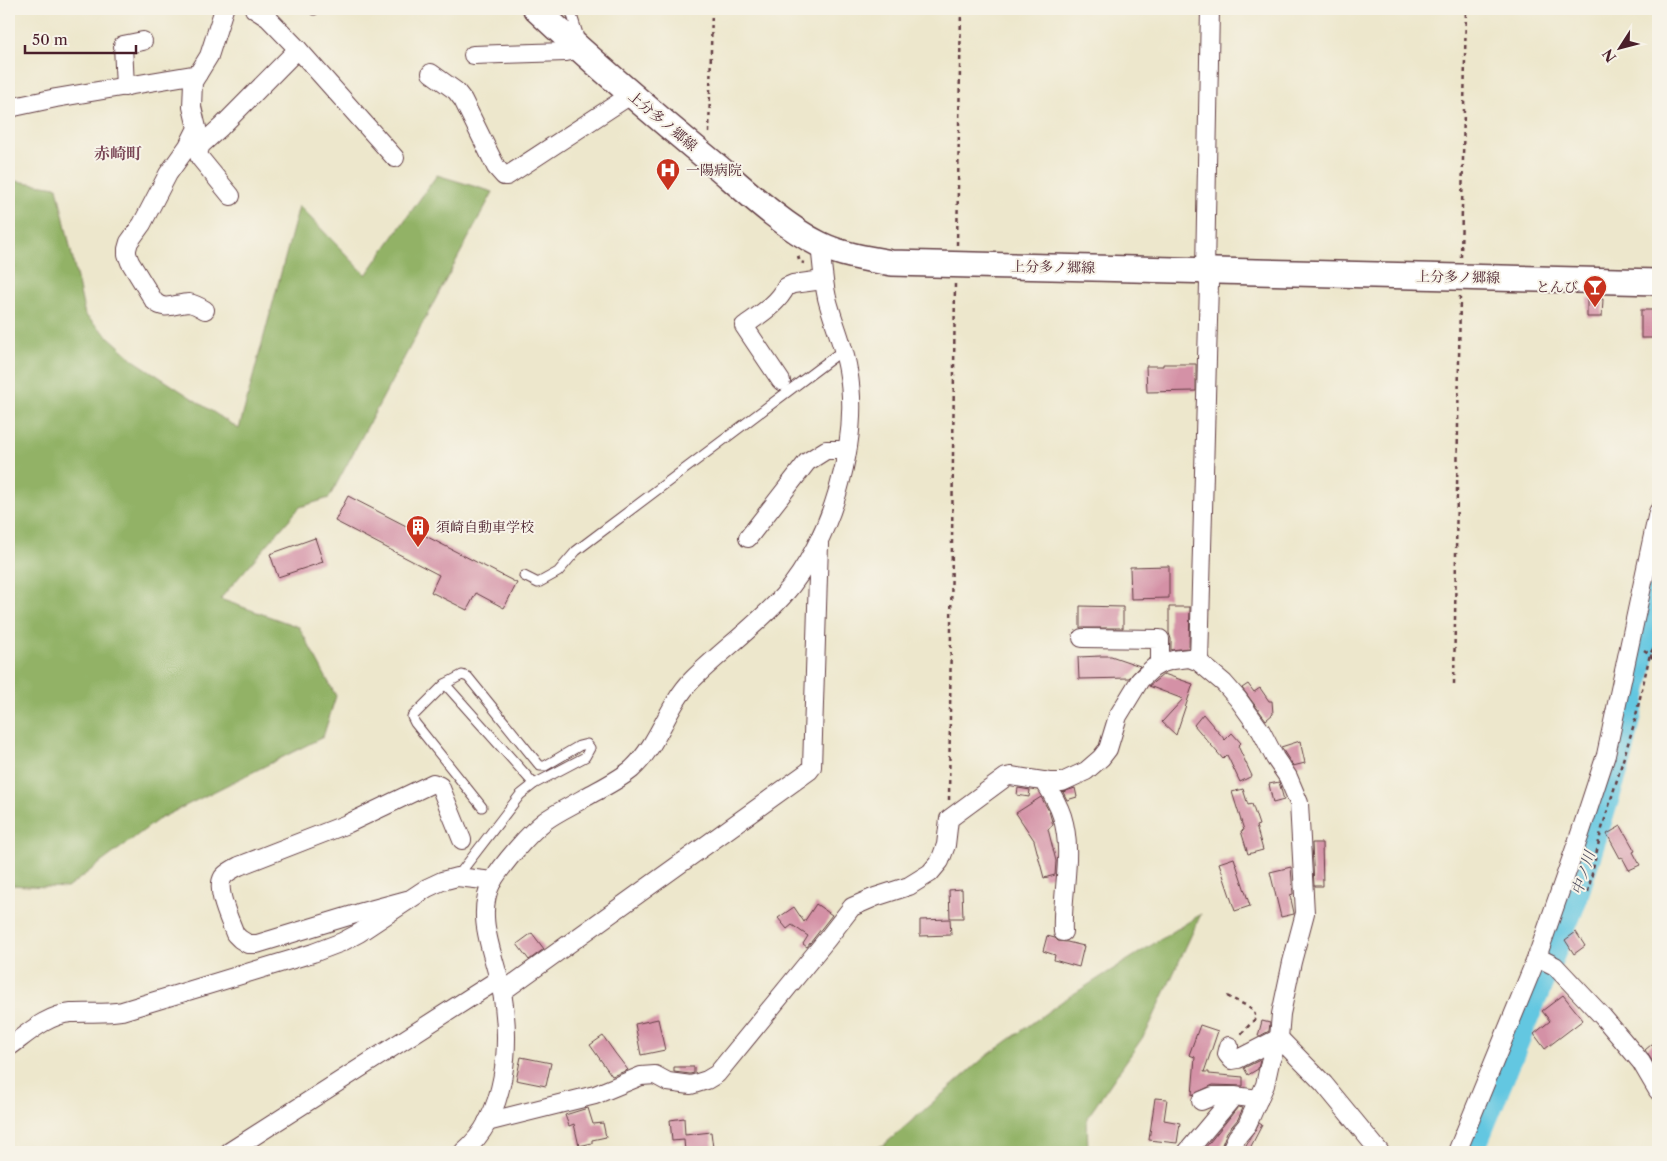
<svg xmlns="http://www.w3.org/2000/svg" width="1667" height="1161" font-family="'Libre Caslon Text','Noto Serif JP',serif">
<rect width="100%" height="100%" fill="#f7f3e8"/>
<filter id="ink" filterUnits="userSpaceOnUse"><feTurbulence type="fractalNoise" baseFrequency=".02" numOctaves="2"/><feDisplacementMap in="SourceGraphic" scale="10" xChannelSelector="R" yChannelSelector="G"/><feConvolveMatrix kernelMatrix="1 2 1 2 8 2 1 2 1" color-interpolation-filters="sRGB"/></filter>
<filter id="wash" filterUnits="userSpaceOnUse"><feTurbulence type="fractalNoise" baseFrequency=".0096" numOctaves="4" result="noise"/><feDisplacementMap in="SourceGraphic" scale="20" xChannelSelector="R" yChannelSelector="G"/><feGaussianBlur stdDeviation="1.12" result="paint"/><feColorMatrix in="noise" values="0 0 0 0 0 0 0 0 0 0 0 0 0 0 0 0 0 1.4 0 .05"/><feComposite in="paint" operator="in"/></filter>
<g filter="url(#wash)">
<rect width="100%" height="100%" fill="#ede7cc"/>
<g fill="#92b266" stroke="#6e6848">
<path d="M 437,175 L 493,192 L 329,498 L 300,507 L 220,599 L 299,627 L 336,696 L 323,737 L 159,819 L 67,888 L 9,885 L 9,180 L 57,187 L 85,315 L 135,361 L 239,429 L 299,206 L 366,275 Z"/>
<path d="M 1201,914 L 1147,1031 L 1087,1118 L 1088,1152 L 866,1152 L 885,1144 L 984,1058 L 1064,1000 Z"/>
</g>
<path fill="#64c7e1" stroke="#577386" d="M 1658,549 L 1658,614 L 1652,642 L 1638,638 Z"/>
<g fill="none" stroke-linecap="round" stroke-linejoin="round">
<path stroke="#64c7e1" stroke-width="26" d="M 1471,1152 L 1573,903 L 1620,756 L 1658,582"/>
</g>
<g id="blocks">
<g fill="#d491a6">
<path d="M 1587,298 L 1603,299 L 1602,317 L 1587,317 Z"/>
<rect x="1641" y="310" width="17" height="28"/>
<path d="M 1163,364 L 1196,364 L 1196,391 L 1147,392 L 1146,366 L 1163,366 Z"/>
<path d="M 348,496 L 517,583 L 504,608 L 476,593 L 467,610 L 431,592 L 439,575 L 335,521 Z"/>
<path d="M 315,538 L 323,562 L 278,577 L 270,554 Z"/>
<path d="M 1169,566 L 1169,598 L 1131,599 L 1130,567 Z"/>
<path d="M 1080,606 L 1123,607 L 1123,628 L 1080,628 Z"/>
<path d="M 1169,607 L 1190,607 L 1189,648 L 1171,650 L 1171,639 L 1169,633 Z"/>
<path d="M 1101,656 L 1111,656 L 1140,666 L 1129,678 L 1079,679 L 1078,657 Z"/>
<path d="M 1164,674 L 1193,684 L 1176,735 L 1162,722 L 1183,699 L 1149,686 Z"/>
<path d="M 1248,684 L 1254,692 L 1260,688 L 1269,701 L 1272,701 L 1273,714 L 1266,720 L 1242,688 Z"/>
<path d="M 1203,714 L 1225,740 L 1232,733 L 1241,743 L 1238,746 L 1252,776 L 1240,782 L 1227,755 L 1223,759 L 1194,725 Z"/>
<path d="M 1300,741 L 1305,763 L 1293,766 L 1281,747 Z"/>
<path d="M 1279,782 L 1284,800 L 1273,803 L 1269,784 Z"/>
<path d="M 1018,788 L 1030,790 L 1029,797 L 1017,795 Z"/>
<path d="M 1075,788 L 1077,797 L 1067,800 L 1063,792 Z"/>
<path d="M 1243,789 L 1248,805 L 1252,804 L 1259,825 L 1256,826 L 1263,850 L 1248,854 L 1241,831 L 1244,830 L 1232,792 Z"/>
<path d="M 1041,797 L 1049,811 L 1053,825 L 1048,829 L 1056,861 L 1055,875 L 1044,878 L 1034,840 L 1016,813 Z"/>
<path d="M 1621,826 L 1635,851 L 1633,852 L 1640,865 L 1629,870 L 1622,857 L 1620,858 L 1607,834 Z"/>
<path d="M 1312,843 L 1322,843 L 1323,886 L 1314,886 Z"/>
<path d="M 1234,858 L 1250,906 L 1235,911 L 1219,863 Z"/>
<path d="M 1291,867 L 1293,894 L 1290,895 L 1294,913 L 1294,914 L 1281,917 L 1270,872 Z"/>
<path d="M 962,889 L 963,918 L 950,918 L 949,890 Z"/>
<path d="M 816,904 L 832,915 L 807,947 L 803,944 L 808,936 L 792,925 L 787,929 L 778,918 L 794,907 L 804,922 Z"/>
<path d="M 950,919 L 951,935 L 920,936 L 920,920 Z"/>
<path d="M 1576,932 L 1585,946 L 1574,954 L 1565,940 Z"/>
<path d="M 532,933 L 544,949 L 529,960 L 517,944 Z"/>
<path d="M 1047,936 L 1055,938 L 1058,941 L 1067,942 L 1084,946 L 1079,967 L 1054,960 L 1055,955 L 1043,951 Z"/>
<path d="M 1563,995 L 1583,1020 L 1545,1049 L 1534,1034 L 1550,1021 L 1542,1011 Z"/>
<path d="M 658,1019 L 665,1050 L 641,1055 L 635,1024 Z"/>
<path d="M 1262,1021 L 1270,1023 L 1269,1031 L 1260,1036 L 1258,1036 Z"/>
<path d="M 1200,1025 L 1218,1031 L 1204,1072 L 1209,1072 L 1209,1074 L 1243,1077 L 1243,1086 L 1213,1085 L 1192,1095 L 1195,1057 L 1189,1055 Z"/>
<path d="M 603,1036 L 615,1053 L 628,1070 L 612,1076 L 590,1045 Z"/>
<path d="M 1658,1039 L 1658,1070 L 1645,1050 Z"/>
<path d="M 521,1057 L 551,1063 L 546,1086 L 516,1080 Z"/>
<path d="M 1260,1060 L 1258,1069 L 1248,1075 L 1244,1068 Z"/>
<path d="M 674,1067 L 694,1067 L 694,1073 L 690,1074 L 674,1072 Z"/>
<path d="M 1155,1098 L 1167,1099 L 1164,1120 L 1180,1123 L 1177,1143 L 1149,1140 Z"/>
<path d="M 1238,1107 L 1243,1108 L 1238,1119 L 1227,1132 L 1219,1152 L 1211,1152 L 1205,1148 Z"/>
<path d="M 588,1108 L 593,1124 L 603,1123 L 606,1137 L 592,1140 L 592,1143 L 579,1146 L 574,1124 L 569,1126 L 565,1115 Z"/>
<path d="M 684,1118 L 685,1135 L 711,1132 L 713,1148 L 685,1151 L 684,1140 L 672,1141 L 670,1120 Z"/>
<path d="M 1259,1123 L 1262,1125 L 1248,1152 L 1242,1152 Z"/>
</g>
</g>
</g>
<g filter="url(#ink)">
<use href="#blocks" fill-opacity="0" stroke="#623d43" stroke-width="1"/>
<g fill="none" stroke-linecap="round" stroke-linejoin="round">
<g stroke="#623d43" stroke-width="11">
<g id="service">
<path d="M 570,9 L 578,34"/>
<path d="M 314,10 L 314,9"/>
<path d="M 524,576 L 538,583 L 558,572 L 576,551 L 843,350"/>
<path d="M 445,684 L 534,784"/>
<path d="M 457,877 L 520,795 L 534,784 L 585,757 L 590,748 L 587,744 L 579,746 L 545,766 L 540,766 L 468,677 L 462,675 L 445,684 L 412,717 L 415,723 L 482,807"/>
</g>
</g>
<g stroke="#623d43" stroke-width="20">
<g id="minor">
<path d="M 254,9 L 268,18 L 298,49 L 395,158"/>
<path d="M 473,55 L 566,52 L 580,49"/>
<path d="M 431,73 L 456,91 L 463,100 L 496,167 L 504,176 L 507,176 L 632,94"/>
<path d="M 125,87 L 123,45 L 143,41"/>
<path d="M 9,110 L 14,107 L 56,98 L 198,74"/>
<path d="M 231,196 L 200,158 L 198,153 L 201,145 L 221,127 L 298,49"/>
<path d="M 205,310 C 200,307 195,304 189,303 C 176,303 165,312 154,301 L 130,262 L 127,254 L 127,249 L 129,242 L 142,224 L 168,174 L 188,146 L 197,128 L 192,107 L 193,82 L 209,56 L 224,9"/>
<path d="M 781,381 L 744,326 C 759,315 778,304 786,287 L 793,284 L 823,280"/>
<path d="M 748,538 L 807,462 L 826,450 L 847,450"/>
<path d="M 1082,638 L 1160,639 L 1160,664"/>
<path d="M 1199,662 L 1209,283 L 1205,270 L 1210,9"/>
<path d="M 1044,781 C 1051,792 1058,803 1062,816 C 1074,854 1061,893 1063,932"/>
<path d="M 407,900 L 359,913 L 257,944 L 248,944 L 240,939 L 235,934 C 230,920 215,890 223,877 C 227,872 233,869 239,866 L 347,824 L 433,783 L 440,786 L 462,840"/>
<path d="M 1537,957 L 1555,966 L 1603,1017 L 1641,1062 L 1658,1091"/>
<path d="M 502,992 L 809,771 L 812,767 L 819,544"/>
<path d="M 1279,1038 L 1324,1084 L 1380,1152"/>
<path d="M 1229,1046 L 1227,1054 L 1232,1060 L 1238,1059 L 1279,1038"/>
<path d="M 9,1047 C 27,1034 47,1015 71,1013 C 88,1012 105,1014 122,1011 L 313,953 L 342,942 L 359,933 L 427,888 L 442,881 L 457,877 L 493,881"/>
<path d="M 1201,1101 L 1213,1096 L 1234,1096"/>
<path d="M 487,1122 L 595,1095 L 641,1076 L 655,1075 L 668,1082 L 691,1085 L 707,1080 L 717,1074 L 828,938 L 852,907 L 875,897 L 909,886 L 930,873 L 940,861 L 946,845 L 949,819 L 1006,777 L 1011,776 L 1049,782 L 1062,782 L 1086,771 L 1101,758 L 1108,749 L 1118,716 L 1140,680 L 1153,668 L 1160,664 L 1173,660 L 1189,658 L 1199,662 L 1224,683 L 1238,699 L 1261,731 L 1275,758 L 1288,777 L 1299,803 L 1305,913 L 1292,962 L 1281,1014 L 1279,1038 L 1270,1062 L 1265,1085 L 1247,1125 L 1237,1137 L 1230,1152"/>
<path d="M 229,1152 L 499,979"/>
<path d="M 463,1152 C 507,1116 511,1044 502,992 C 495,956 474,917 492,882 C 502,865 529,833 545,821 C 557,812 573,805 586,797 C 602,788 619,780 632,769 C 659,744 667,706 692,680 C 721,651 755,627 783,596 C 831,542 861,441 848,370 C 844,345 833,322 827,298 C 823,280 822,262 820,244"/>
<path d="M 1187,1152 L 1234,1096 L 1259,1099"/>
<path d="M 1457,1152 L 1537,957 L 1579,837 L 1606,755 L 1658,512"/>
</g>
</g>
<g stroke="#623d43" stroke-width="28">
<path id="secondary" d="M 536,9 C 595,64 657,117 719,168 C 748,193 785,227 819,244 C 841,255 867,259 892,263 L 1658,282"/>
</g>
<g stroke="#623d43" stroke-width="2.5" stroke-dasharray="4 4" stroke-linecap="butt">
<path d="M 709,133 L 712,9"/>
<path d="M 957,245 L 961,9"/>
<path d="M 798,256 L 800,262 L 804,263"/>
<path d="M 1461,257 L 1466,9"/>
<path d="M 1644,650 L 1650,654 L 1658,669"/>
<path d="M 1454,684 L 1460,295"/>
<path d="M 949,800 L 955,283"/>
<path d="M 1588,892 L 1601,832 L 1634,724 L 1650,654 L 1658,641"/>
<path d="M 1227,996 L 1253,1009 L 1256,1018 L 1239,1036"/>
</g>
<use href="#service" stroke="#fff" stroke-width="9"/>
<use href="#minor" stroke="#fff" stroke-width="18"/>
<use href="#secondary" stroke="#fff" stroke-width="25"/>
</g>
</g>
<defs>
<g id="hospital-pin" transform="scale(1.25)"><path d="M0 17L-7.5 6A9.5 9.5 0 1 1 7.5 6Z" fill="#c8321e" stroke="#f7f3e8"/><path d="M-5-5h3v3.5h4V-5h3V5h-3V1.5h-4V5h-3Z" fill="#fff"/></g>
<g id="bar-pin" transform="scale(1.25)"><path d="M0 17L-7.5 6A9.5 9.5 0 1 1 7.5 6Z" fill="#c8321e" stroke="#f7f3e8"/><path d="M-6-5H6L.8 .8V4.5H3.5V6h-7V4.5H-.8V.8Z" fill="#fff"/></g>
<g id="building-pin" transform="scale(1.25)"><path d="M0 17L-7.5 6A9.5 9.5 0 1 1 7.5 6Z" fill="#c8321e" stroke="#f7f3e8"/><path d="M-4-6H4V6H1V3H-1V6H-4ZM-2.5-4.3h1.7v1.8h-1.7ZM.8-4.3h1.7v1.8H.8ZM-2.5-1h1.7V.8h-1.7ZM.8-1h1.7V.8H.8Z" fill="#fff"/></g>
</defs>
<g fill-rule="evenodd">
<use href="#hospital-pin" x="668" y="170"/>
<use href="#bar-pin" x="1595" y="287"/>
<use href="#building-pin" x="418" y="527"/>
</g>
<g text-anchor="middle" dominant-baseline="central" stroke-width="4" stroke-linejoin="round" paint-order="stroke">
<g font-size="14" fill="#4a1f2b" stroke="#f7f3e8">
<text transform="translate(663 121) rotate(40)">上分多ノ郷線</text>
<text transform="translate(1053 267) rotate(1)">上分多ノ郷線</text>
<text transform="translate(1458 277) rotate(1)">上分多ノ郷線</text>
</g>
<g font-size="14" fill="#4a1f2b" stroke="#f7f3e8" text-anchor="start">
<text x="686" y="170">一陽病院</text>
<text x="1578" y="287" text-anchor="end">とんび</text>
<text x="436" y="527">須崎自動車学校</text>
</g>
<g font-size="15" font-style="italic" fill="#525162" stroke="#f7f3e8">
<text transform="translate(1583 873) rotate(-72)">中ノ川</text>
</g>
<g font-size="16" font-weight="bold" fill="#7a4756" stroke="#f7f3e8">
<text x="118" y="153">赤崎町</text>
</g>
</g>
<rect width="1667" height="1161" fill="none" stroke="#f7f3e8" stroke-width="30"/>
<g transform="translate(1620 48) rotate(234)" stroke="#f7f3e8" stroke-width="4" paint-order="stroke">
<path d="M0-4L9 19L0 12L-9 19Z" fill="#4a1f2b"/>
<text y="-8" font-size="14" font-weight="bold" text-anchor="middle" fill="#4a1f2b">N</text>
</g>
<path d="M25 45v8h111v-8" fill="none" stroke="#4a1f2b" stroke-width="2.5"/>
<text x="32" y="45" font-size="15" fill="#4a1f2b" stroke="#f7f3e8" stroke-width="4" paint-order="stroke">50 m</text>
</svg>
